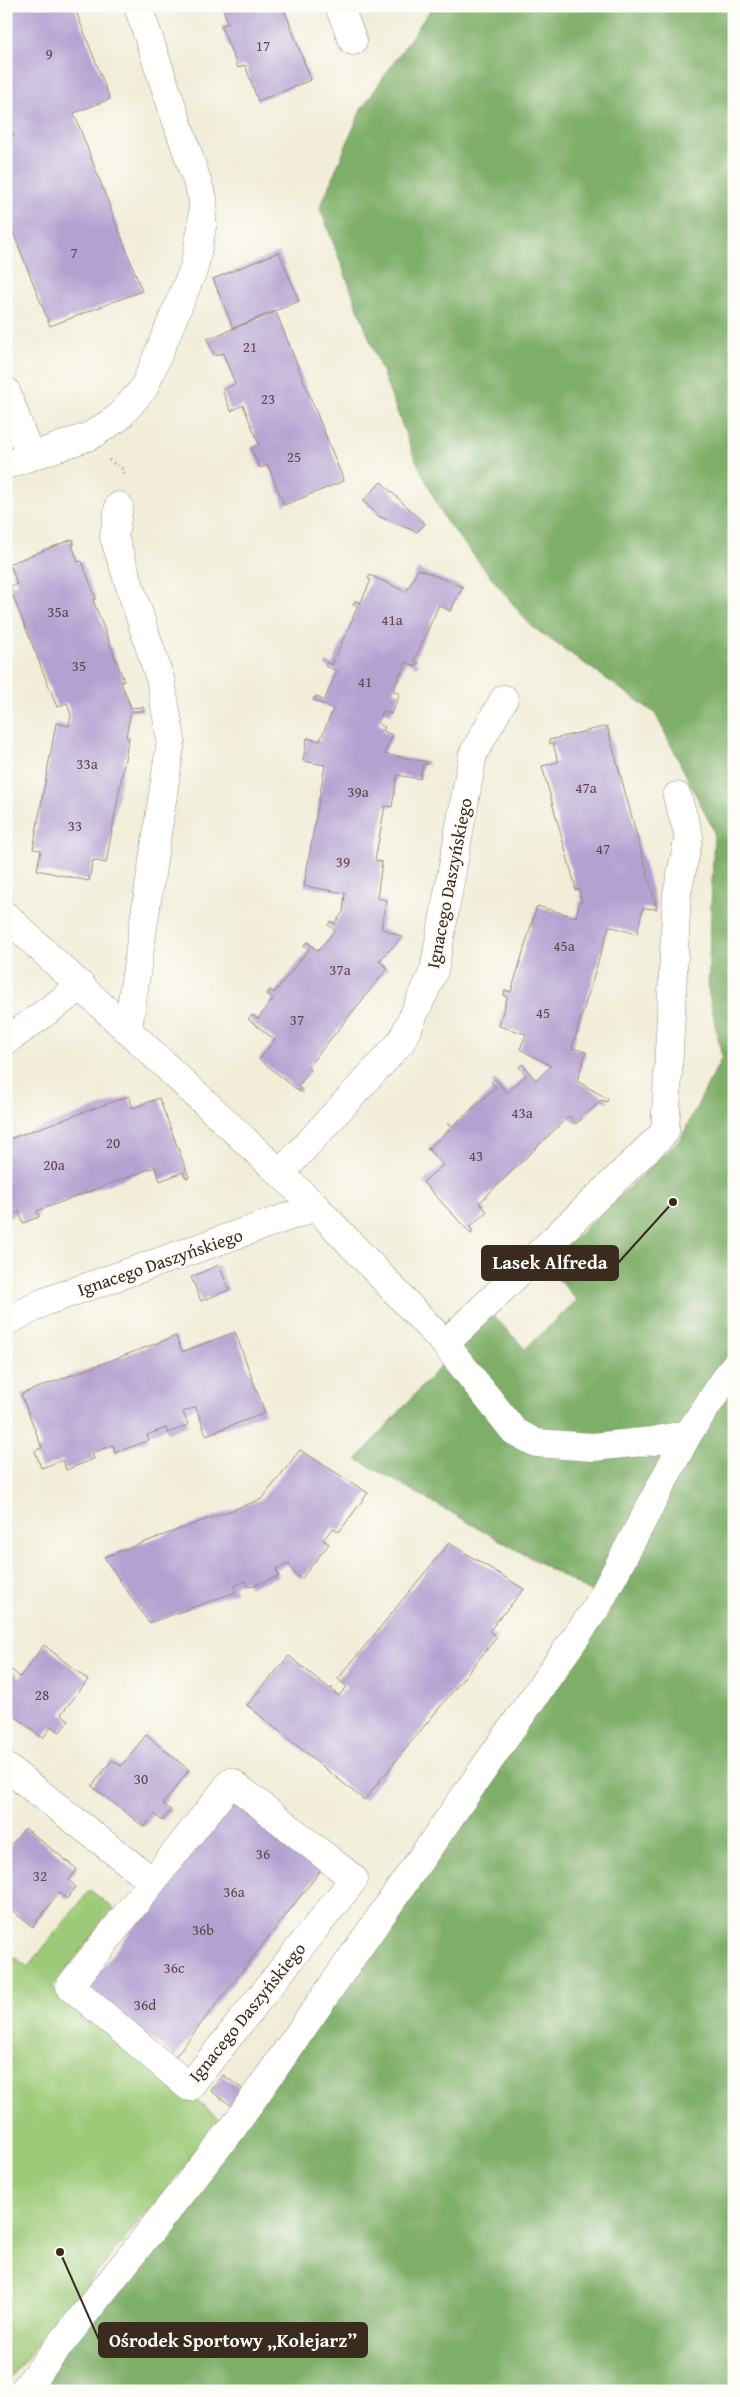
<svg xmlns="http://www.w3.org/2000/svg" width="740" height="2397" font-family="'Gentium Book Plus',serif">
<rect width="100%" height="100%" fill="#fdfcf7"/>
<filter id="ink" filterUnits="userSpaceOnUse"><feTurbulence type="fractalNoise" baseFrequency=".02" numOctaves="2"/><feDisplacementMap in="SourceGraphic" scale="10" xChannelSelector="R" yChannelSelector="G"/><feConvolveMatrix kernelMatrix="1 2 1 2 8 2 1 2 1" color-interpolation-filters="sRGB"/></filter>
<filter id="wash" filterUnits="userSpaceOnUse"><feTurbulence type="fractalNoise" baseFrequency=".0096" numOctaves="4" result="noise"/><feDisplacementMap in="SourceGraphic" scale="20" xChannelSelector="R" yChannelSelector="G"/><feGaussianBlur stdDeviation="1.12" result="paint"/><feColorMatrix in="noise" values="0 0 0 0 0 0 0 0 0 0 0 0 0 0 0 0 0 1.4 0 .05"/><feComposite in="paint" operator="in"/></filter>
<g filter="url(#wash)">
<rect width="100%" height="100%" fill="#f1edd8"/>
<path fill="#9dca78" stroke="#6c7a4b" d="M 90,1890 L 114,1909 L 52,1987 L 222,2121 L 6,2383 L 6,1951 L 28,1967 Z"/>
<path fill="#7eae68" stroke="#5c6c43" d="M 433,6 L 734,6 L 734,2391 L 35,2391 L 399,1903 L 610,1612 L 598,1605 L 589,1591 L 357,1459 L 443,1363 L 493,1315 L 525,1349 L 577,1300 L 546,1265 L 681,1138 L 722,1057 L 708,989 L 714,831 L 655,713 L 530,625 L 445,520 L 414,456 L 320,208 L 361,110 Z"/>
<g id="blocks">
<g fill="#b3a2d1">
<path d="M 6,6 L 74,6 L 110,99 L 74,113 L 142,291 L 50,326 L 6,214 L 6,138 L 14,135 L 6,115 Z"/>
<path d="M 226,6 L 283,6 L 311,80 L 258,101 L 245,65 L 238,68 L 221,26 L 228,23 L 223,8 Z"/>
<path d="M 279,252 L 299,301 L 233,328 L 213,279 Z"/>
<path d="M 276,312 L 344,481 L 284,505 L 268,465 L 260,468 L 251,448 L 259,444 L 243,405 L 231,411 L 222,390 L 235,384 L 223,353 L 215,356 L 207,339 Z"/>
<path d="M 381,482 L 425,524 L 417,532 L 380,517 L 363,501 Z"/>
<path d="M 73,539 L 74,544 L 72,545 L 78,562 L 82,561 L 96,599 L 93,600 L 124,681 L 121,682 L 131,708 L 143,707 L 143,711 L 131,711 L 126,737 L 129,737 L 106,863 L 93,860 L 89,881 L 37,870 L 41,850 L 33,849 L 56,723 L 69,726 L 71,715 L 67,703 L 57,707 L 11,591 L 11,586 L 17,584 L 11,567 L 6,568 L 6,565 Z"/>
<path d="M 418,569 L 463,587 L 450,611 L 439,605 L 414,661 L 419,663 L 417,667 L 406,662 L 393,691 L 400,694 L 391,714 L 383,711 L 378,724 L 385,727 L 383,731 L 393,735 L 384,754 L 428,762 L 427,765 L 423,764 L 420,779 L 397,775 L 392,807 L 385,806 L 375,860 L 382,862 L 377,898 L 387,900 L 381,928 L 402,937 L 379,961 L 388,968 L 308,1067 L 311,1070 L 298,1086 L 301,1089 L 300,1092 L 259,1059 L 275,1040 L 248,1019 L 252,1015 L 258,1019 L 273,999 L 267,994 L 271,990 L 274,993 L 309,949 L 304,945 L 307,942 L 318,951 L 335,930 L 328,925 L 331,921 L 334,924 L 343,912 L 345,893 L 304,886 L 325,765 L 303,761 L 307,738 L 320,741 L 333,709 L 313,700 L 316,696 L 324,701 L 337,671 L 325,666 L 327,662 L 332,665 L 358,606 L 353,604 L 355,601 L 360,604 L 371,580 L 368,579 L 370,575 L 406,592 Z"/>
<path d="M 607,726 L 657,909 L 643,908 L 637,934 L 609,926 L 572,1048 L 586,1052 L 577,1081 L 608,1099 L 607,1102 L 602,1100 L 576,1124 L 569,1116 L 479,1203 L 487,1211 L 470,1227 L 473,1231 L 471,1234 L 423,1182 L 443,1165 L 428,1149 L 451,1128 L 447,1124 L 452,1127 L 496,1087 L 491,1082 L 495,1079 L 507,1093 L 526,1075 L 519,1067 L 522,1064 L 536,1080 L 551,1066 L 520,1049 L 526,1034 L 499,1026 L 507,997 L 504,996 L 505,990 L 511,992 L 537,906 L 576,917 L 580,901 L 582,902 L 579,889 L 575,890 L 575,885 L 542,766 L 558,762 L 553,743 L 550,744 L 549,740 Z"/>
<path d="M 129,1096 L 133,1108 L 159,1098 L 189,1177 L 186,1178 L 183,1172 L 160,1181 L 155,1167 L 37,1211 L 39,1217 L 23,1223 L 19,1211 L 6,1221 L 6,1140 Z"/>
<path d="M 219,1265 L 229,1290 L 201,1301 L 191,1277 Z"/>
<path d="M 235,1332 L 265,1413 L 206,1435 L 196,1407 L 183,1412 L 188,1425 L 168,1433 L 166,1428 L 147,1435 L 149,1440 L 115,1453 L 113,1445 L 92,1453 L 94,1459 L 66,1470 L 63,1460 L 41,1468 L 35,1451 L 42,1448 L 21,1394 L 176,1336 L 182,1352 Z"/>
<path d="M 300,1450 L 368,1493 L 339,1532 L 333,1528 L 323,1540 L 329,1544 L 301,1579 L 292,1571 L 289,1564 L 276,1569 L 279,1576 L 249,1587 L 246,1581 L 234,1586 L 236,1592 L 149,1623 L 104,1557 L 262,1499 Z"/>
<path d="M 449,1543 L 524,1589 L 489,1631 L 497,1637 L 364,1800 L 247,1705 L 289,1656 L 330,1689 L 332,1687 L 332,1690 L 338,1696 L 347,1687 L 338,1679 Z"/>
<path d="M 44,1645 L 88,1680 L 61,1714 L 69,1720 L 60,1732 L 52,1726 L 43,1738 L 6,1709 L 6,1677 L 12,1670 L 20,1677 Z"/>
<path d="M 146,1735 L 189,1770 L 163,1804 L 171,1810 L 162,1821 L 155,1814 L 144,1827 L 92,1786 L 112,1760 L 121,1766 Z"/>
<path d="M 233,1801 L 321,1870 L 175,2057 L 86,1988 Z"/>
<path d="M 25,1828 L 77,1869 L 69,1880 L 76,1887 L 67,1899 L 59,1892 L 33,1927 L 6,1906 L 6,1868 L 12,1861 L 6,1856 L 6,1851 Z"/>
<path d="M 223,2075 L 244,2090 L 232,2106 L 211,2091 Z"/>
</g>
</g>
</g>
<g filter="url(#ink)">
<use href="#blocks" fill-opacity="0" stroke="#968c7b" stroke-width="1"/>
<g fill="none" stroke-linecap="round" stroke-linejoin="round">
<g stroke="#968c7b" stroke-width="29">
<g id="minor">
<path d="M 339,6 L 353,41"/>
<path d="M 6,391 L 30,456"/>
<path d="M 6,465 L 90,436 L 118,418 L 144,388 L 194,268 L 202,227 L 203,199 L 138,6"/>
<path d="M 119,506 L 114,537 L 161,682 L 171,740 L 128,1028"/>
<path d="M 6,916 L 316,1207 L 445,1344 L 514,1431 L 536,1443 L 593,1447 L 653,1441 L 688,1434 L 734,1366"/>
<path d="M 6,1041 L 82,986"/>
<path d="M 281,1173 L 401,1042 L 434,971 L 473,754 L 504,699"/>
<path d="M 6,1322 L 44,1302 L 316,1207"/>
<path d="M 445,1344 L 665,1132 L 677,894 L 689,836 L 677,796"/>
<path d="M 6,1767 L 152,1881"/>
<path d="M 231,1782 L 354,1879 L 189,2087 L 70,1986 Z"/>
<path d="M 23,2391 L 232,2129 L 598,1605 L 688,1434"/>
</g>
</g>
<path stroke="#968c7b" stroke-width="3" stroke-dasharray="1 4" stroke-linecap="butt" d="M 109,460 L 124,470 L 124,475"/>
<use href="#minor" stroke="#fff" stroke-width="28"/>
</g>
</g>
<g text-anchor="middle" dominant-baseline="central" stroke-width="5" stroke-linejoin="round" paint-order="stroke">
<g font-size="15" fill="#59484b">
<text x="263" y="45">17</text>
<text x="49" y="53">9</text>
<text x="74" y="252">7</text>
<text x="250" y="346">21</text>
<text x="268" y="398">23</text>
<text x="294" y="456">25</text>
<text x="58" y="611">35a</text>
<text x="392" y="619">41a</text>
<text x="79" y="665">35</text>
<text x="365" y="681">41</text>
<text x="87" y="763">33a</text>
<text x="586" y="787">47a</text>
<text x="358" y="791">39a</text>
<text x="75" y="825">33</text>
<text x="603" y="848">47</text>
<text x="343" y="861">39</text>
<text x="564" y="945">45a</text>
<text x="340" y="969">37a</text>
<text x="543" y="1012">45</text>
<text x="297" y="1019">37</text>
<text x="522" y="1112">43a</text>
<text x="113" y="1142">20</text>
<text x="476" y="1155">43</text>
<text x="54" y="1164">20a</text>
<text x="42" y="1694">28</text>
<text x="141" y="1778">30</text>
<text x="263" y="1853">36</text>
<text x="40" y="1875">32</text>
<text x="234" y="1891">36a</text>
<text x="203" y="1929">36b</text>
<text x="174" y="1967">36c</text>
<text x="145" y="2004">36d</text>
</g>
<g font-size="18" fill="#3b2a1e" stroke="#fdfcf7">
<text transform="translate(449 883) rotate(-79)">Ignacego Daszyńskiego</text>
<text transform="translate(160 1262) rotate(-19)">Ignacego Daszyńskiego</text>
<text transform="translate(247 2012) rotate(-51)">Ignacego Daszyńskiego</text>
</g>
</g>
<path fill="none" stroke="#3b2a1e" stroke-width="2" d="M673 1202L618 1263M60 2252L99 2340"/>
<g fill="#3b2a1e" stroke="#fdfcf7" stroke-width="2">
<circle cx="673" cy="1202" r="5"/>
<circle cx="60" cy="2252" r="5"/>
</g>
<g fill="#3b2a1e" stroke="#3b2a1e" stroke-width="2">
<rect x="482" y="1246" width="136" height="34" rx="5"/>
<rect x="99" y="2323" width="268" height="34" rx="5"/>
</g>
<g font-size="19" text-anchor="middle" font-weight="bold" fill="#fff">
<text x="550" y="1269">Lasek Alfreda</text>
<text x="233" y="2347">Ośrodek Sportowy „Kolejarz”</text>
</g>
<rect width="740" height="2397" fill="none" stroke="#fdfcf7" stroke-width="25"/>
</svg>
